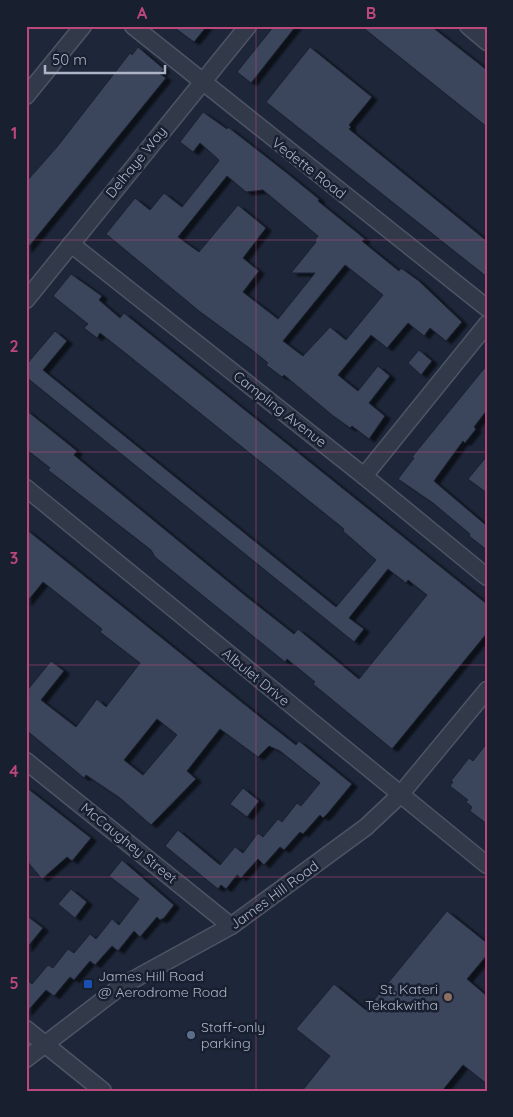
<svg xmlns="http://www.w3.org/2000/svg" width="513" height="1117" font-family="Quicksand,sans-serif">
<defs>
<filter id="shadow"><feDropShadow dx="5.5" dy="3" stdDeviation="1" flood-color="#0009"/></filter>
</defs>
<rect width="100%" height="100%" fill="#1e273a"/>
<g fill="#3a455b" stroke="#1a2131" fill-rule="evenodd" filter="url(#shadow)">
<path d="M 172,26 L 207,26 L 194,42 Z"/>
<path d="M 274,26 L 296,26 L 251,83 L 237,72 Z"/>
<path d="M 361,26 L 431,26 L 487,70 L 487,127 Z"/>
<path d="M 138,47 L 164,69 L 160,74 L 166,78 L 26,250 L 26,182 L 57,147 L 130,53 L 132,55 Z"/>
<path d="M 310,47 L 372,97 L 349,125 L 351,127 L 349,129 L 487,241 L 487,277 L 266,102 Z"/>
<path d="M 203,112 L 227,129 L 228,127 L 287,173 L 319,199 L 318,201 L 365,239 L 362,241 L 399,271 L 401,268 L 419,281 L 462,322 L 446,341 L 430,328 L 424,336 L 408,323 L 387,348 L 371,335 L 338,375 L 358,391 L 378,366 L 390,376 L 369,403 L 385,416 L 369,439 L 352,426 L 350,428 L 332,415 L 284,375 L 282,377 L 266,365 L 268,363 L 252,350 L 199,311 L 106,234 L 135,198 L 150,210 L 164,193 L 182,207 L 218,162 L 219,160 L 200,143 L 193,152 L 180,142 ZM 227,176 L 246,192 L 263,190 L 318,236 L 315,240 L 316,242 L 291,273 L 315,273 L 278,319 L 243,292 L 259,271 L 243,258 L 266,228 L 238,205 L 199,252 L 178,237 ZM 345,265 L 383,295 L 346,340 L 330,327 L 303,356 L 283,341 Z"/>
<path d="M 71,274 L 102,296 L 99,300 L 120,318 L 124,313 L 487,604 L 487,633 L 392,749 L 313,684 L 315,682 L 287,659 L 285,662 L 228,616 L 155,557 L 151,550 L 48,470 L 50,468 L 26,449 L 26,410 L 77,451 L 74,455 L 247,597 L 294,634 L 298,629 L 359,679 L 427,595 L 408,580 L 406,583 L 388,569 L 349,618 L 364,629 L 354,642 L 26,377 L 26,365 L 55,331 L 67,341 L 43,370 L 336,607 L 376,560 L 343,531 L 344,529 L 129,356 L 100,333 L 97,338 L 84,328 L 88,324 L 53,296 Z"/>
<path d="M 419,350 L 432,361 L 421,375 L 408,363 Z"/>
<path d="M 487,365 L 487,410 L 474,427 L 476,429 L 465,443 L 463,441 L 434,481 L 487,526 L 487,550 L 469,536 L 470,534 L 433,503 L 398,479 L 414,458 L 412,457 Z"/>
<path d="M 487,456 L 487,493 L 468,479 Z"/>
<path d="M 26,529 L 264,720 L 296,745 L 299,741 L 352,784 L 328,813 L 323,818 L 320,815 L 303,834 L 300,832 L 284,850 L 280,847 L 264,865 L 258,859 L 241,878 L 237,875 L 226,889 L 221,885 L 218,889 L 165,846 L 178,830 L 220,865 L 235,847 L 243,853 L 258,833 L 263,837 L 278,819 L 282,822 L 297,803 L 301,806 L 320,783 L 280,751 L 269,746 L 258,757 L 220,729 L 187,771 L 196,779 L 151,825 L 120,798 L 86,775 L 84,778 L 26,730 L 26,692 L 51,661 L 64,671 L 41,700 L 76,727 L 97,699 L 106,707 L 140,663 L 100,632 L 102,629 L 43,582 L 26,603 ZM 157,719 L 177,735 L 143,775 L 124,760 Z"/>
<path d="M 487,743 L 487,824 L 470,811 L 472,807 L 466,802 L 468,800 L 450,786 L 453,782 L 451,781 L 469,758 L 473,761 Z"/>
<path d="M 26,787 L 91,838 L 72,861 L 67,857 L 42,879 L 26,860 Z"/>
<path d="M 243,788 L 259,801 L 247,817 L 230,804 Z"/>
<path d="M 122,860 L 174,905 L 164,918 L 160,920 L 157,917 L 140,937 L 134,931 L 118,951 L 112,946 L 95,965 L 90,961 L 74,980 L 70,977 L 54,996 L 46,990 L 26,1013 L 26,979 L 32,984 L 48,965 L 53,968 L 68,949 L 74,953 L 90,934 L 96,939 L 112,919 L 119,925 L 139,899 L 109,876 Z"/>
<path d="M 71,889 L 87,902 L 75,918 L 58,904 Z"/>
<path d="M 447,911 L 487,943 L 487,955 L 467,979 L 487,996 L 487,1084 L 463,1065 L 442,1091 L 302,1091 L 330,1056 L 296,1029 L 334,984 L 366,1010 Z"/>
<path d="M 26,915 L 43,928 L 26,949 Z"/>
</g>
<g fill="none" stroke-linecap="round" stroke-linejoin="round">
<g stroke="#4d5465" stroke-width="19">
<g id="minor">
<path d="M 133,26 L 487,308"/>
<path d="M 468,26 L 487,42"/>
<path d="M 26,96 L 83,26"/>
<path d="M 71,244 L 364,476 L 487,577"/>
<path d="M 26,300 L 248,26"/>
<path d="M 364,476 L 487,324"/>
<path d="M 26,488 L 487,865"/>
<path d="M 26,761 L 231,926"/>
<path d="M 26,1029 L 103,1091"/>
<path d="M 26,1059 L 120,987 L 231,926 L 366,827 L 400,795 L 487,690"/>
</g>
</g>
<use href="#minor" stroke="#323a4a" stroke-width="16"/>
</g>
<path fill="none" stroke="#bc477b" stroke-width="1" stroke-opacity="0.55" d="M 256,26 L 256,1091M 26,240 L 487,240M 26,452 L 487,452M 26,665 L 487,665M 26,877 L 487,877"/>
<rect fill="#1a4fb4" stroke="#181f2f" stroke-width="2" x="83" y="979" width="10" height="10" rx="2.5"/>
<circle fill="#8d6e63" stroke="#181f2f" stroke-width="2" cx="448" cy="997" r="5"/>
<circle fill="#5c6f8a" stroke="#181f2f" stroke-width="2" cx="191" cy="1035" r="5"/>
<g text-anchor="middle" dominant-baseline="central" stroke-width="5" stroke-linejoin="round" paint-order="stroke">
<g font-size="14" fill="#adb4c7" stroke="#181f2f">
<text transform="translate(136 162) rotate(-51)">Delhaye Way</text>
<text transform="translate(309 168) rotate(38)">Vedette Road</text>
<text transform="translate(280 409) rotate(38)">Campling Avenue</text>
<text transform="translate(256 677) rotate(39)">Albulet Drive</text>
<text transform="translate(129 843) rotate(39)">McCaughey Street</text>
<text transform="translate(274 895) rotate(-36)">James Hill Road</text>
</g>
<g font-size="14" fill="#adb4c7" stroke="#181f2f" text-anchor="start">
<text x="98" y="976">James Hill Road<tspan x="98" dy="16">@ Aerodrome Road</tspan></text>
<text x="438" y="989" text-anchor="end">St. Kateri<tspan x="438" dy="16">Tekakwitha</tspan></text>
<text x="201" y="1027">Staff-only<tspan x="201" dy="16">parking</tspan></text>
</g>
</g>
<rect width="513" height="1117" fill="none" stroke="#181f2f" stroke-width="55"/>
<path d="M45 65v8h120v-8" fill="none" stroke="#adb4c7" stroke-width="2.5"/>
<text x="52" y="65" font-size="15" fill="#adb4c7" stroke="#181f2f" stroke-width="4" paint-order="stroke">50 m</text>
<rect x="28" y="28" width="458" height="1062" fill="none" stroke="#bc477b" stroke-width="2"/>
<g font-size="16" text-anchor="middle" font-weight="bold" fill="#bc477b">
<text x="142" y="19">A</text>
<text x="371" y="19">B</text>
<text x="14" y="139">1</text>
<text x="14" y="352">2</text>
<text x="14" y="564">3</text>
<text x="14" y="777">4</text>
<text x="14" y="989">5</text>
</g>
</svg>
